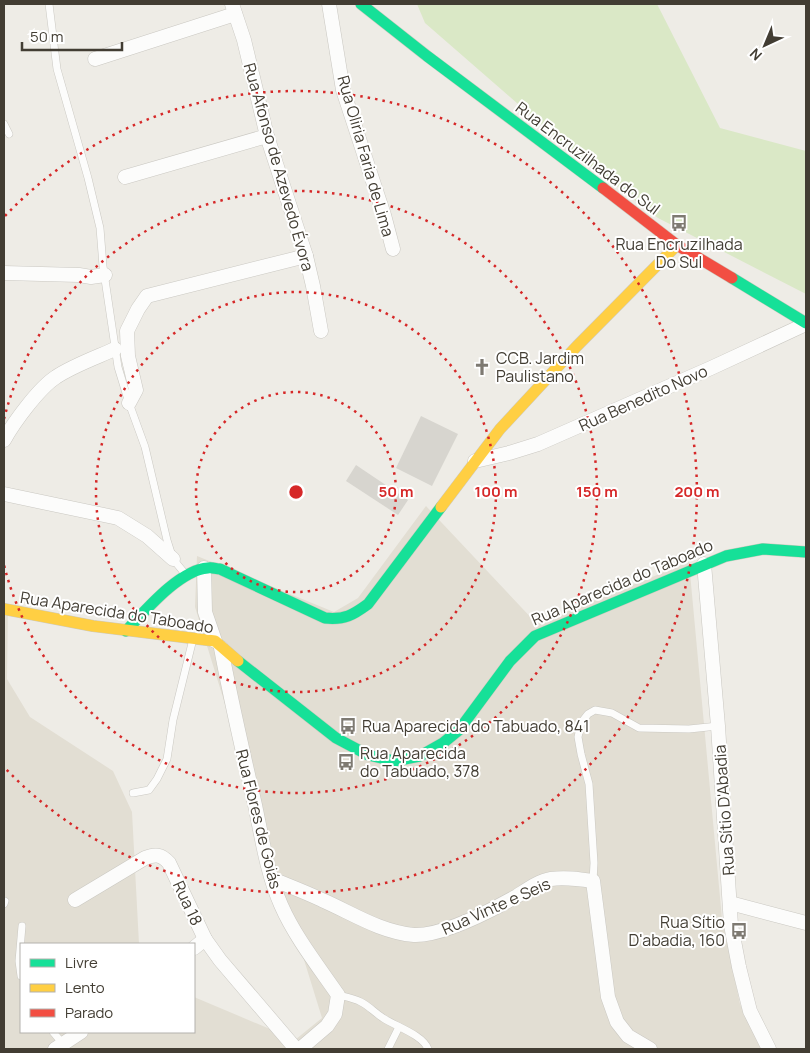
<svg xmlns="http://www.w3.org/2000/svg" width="810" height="1053" font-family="Manrope,sans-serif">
<rect width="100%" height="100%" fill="#eeece6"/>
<path fill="#e2ded3" d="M 426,506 L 537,624 L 689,562 L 722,919 L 740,1004 L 763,1049 L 4,1049 L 4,605 L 8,605 L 7,679 L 30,717 L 113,771 L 132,812 L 139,944 L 21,944 L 21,1032 L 194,1032 L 194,997 L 277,1032 L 290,1044 L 322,1018 L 195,607 L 197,556 L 334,612 L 358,598 Z"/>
<path fill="#dae8c6" d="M 417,4 L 657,4 L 720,128 L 806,151 L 806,294 L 658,218 L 580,158 L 425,23 Z"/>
<g fill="#d7d5cf">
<path d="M 421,416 L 458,434 L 432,486 L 396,468 Z"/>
<path d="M 356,465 L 408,500 L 398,515 L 346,481 Z"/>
</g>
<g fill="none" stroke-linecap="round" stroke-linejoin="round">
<g stroke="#cac8c2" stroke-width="8">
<g id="lane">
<path d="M 49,4 L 57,69 L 88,178 L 100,228 L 103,266 L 118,367 L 129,403 L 145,447 L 167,540 L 173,559 L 186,575"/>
<path d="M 4,124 L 9,134"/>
<path d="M 133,793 L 149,790 L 157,779 L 167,759 L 173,720 L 193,639"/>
<path d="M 593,881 L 594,863 L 589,784 L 581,754 L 578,737 L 581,723 L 588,714 L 595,710 L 612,713 L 639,728 L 689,729 L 718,726"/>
<path d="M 4,904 L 5,901"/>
<path d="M 21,976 L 19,961 L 22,926"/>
<path d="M 338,995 C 346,997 353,998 361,1002 C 369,1006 375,1013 383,1018 C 395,1026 423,1035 428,1049"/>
<path d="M 53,1032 L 63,1044"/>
<path d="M 388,1049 L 399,1027"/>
</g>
</g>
<g stroke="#cac8c2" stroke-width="15">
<g id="street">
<path d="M 232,4 L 244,40 L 267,136 L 306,256 L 313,286 L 321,331"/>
<path d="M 329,4 L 343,90 L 384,215 L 393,249"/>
<path d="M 95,59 L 235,14"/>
<path d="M 125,177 L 267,136"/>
<path d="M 4,273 L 79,275 L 91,277 L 105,275"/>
<path d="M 129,403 L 136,390 L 128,356 L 127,331 L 138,309 L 147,296 L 306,256"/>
<path d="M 4,440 C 14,422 39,388 56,377 C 72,366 97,357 115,349"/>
<path d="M 475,461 L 509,453 L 538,444 L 711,368 L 806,324"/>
<path d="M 4,494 L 118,518 L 147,536 L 173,559"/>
<path d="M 704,564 L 718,726 L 731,925 L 739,967 L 750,1011 L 769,1049"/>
<path d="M 204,568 L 205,612 L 215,641"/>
<path d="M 221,648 C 231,701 243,753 255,805 C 262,838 267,873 281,905 C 295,937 318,966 338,995 L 335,1014 L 327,1026 L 300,1049"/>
<path d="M 272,879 C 289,886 305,892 322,900 C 352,913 380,932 414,935 C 442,936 492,910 517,896 C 528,889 539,881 551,879 C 565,877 579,879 593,881 L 608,997 L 617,1022 L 628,1036 L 650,1049"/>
<path d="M 75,900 L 145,858 C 155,854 161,854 169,863 L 205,939 L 220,960 L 296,1049"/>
<path d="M 730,903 L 806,923"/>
<path d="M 194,948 L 205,939"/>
<path d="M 55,1049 L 81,1032"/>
</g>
</g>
<g stroke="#cdc9bd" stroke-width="12">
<g id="fast">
<path d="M 361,4 L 427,56 L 603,188"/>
<path d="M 732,278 L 806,323"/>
<path d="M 126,631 C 145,611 179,570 208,568 C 212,567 216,569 220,569 L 325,618 C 345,620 353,615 368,604 L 441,507"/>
<path d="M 238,661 L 336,738 L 368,755 L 395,761 L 420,756 L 443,743 L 459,730 L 510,661 L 535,636 L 726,556 L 763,549 L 806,552"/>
</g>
</g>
<g stroke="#cdc9bd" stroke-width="12">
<g id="slow">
<path d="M 441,507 L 500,429 L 577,346 L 677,245"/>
<path d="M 4,609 L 93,626 L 215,641 L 238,661"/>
</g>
</g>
<g stroke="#cdc9bd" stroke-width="12">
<path id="jam" d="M 603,188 L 677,245 L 732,278"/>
</g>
<use href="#lane" stroke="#fcfcfb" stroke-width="7"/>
<use href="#street" stroke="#fcfcfb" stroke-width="14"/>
<use href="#fast" stroke="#16e098" stroke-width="11"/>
<use href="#slow" stroke="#ffcf43" stroke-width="11"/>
<use href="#jam" stroke="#f24e42" stroke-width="11"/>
</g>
<g fill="none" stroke="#d62828" stroke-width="2.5" stroke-dasharray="2.5 5">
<circle cx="296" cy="492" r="100"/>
<circle cx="296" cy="492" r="200"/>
<path d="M4 419A301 301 0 1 1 4 565"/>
<path d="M5 216A401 401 0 1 1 5 768"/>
</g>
<defs>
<g id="bus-bare" transform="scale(1.35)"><path d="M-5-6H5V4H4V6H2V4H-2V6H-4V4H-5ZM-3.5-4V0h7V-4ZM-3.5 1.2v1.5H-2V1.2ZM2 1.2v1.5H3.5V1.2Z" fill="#7e7a72" stroke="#fff" stroke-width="2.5" paint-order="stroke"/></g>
<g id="church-bare" transform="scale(1.35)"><path d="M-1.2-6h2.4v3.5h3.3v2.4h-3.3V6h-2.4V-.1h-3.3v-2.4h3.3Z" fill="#7e7a72" stroke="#fff" stroke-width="2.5" paint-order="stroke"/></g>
</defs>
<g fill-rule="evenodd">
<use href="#bus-bare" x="679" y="223"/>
<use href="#church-bare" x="482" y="367"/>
<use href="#bus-bare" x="348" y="726"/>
<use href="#bus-bare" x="346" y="762"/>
<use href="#bus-bare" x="739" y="931"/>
</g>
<g text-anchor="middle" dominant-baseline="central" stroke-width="4" stroke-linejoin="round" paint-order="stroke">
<g font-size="16" fill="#423d33" stroke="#fff">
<text transform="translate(366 156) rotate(74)">Rua Oliria Faria de Lima</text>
<text transform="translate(588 158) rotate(37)">Rua Encruzilhada do Sul</text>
<text transform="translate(279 167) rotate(74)">Rua Afonso de Azevedo Évora</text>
<text transform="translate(643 398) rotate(-24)">Rua Benedito Novo</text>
<text transform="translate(622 582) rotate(-23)">Rua Aparecida do Taboado</text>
<text transform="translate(117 612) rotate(9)">Rua Aparecida do Taboado</text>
<text transform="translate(724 810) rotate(-94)">Rua Sítio D'Abadia</text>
<text transform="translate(259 819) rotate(76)">Rua Flores de Goiás</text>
<text transform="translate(188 903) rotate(65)">Rua 18</text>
<text transform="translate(496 906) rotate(-24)">Rua Vinte e Seis</text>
</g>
<g font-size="16" fill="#423d33" stroke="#fff" text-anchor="start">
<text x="679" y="244" text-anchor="middle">Rua Encruzilhada<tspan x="679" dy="18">Do Sul</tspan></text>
<text x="496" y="358">CCB. Jardim<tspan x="496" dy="18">Paulistano</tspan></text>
<text x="362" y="726">Rua Aparecida do Tabuado, 841</text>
<text x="360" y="753">Rua Aparecida<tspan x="360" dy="18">do Tabuado, 378</tspan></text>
<text x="725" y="922" text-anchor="end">Rua Sítio<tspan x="725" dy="18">D'abadia, 160</tspan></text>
</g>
</g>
<circle cx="296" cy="492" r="8" fill="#d62828" stroke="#fff" stroke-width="2.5"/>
<g font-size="15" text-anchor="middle" font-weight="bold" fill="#d62828" stroke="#fff" stroke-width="4" stroke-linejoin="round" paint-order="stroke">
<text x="396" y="497">50 m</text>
<text x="496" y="497">100 m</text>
<text x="597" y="497">150 m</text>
<text x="697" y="497">200 m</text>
</g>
<rect width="810" height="1053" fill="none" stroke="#423d33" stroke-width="10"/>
<rect x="20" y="943" width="175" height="90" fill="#ffffff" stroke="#b3b1ad"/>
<rect x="30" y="959" width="25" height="8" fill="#16e098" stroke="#b3b1ad"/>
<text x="65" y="968" font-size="15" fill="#423d33">Livre</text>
<rect x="30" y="984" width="25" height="8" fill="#ffcf43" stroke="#b3b1ad"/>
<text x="65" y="993" font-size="15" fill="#423d33">Lento</text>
<rect x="30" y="1009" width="25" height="8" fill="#f24e42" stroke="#b3b1ad"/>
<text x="65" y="1018" font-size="15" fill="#423d33">Parado</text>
<g transform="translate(765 45) rotate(224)" stroke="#ffffff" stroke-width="4" paint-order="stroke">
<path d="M0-4L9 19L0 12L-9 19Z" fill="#423d33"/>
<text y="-8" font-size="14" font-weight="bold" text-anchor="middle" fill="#423d33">N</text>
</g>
<path d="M22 42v8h100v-8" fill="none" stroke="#423d33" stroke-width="2.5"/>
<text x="30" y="42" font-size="15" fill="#423d33" stroke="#ffffff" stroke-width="4" paint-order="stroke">50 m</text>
</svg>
